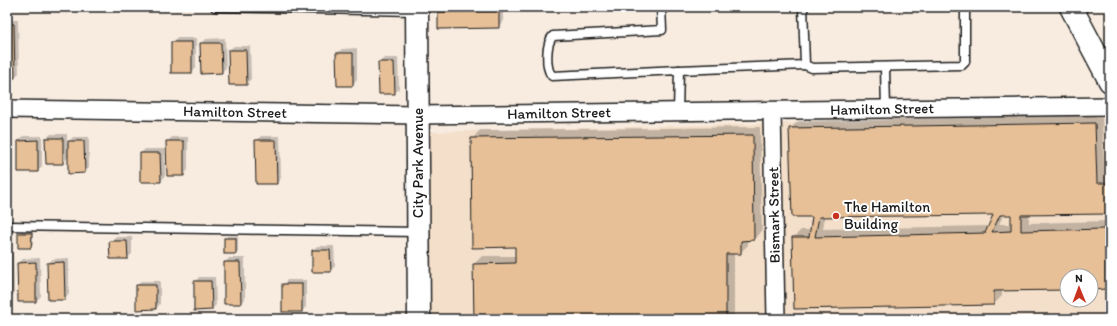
<svg xmlns="http://www.w3.org/2000/svg" width="1117" height="326" font-family="Itim,sans-serif">
<rect width="100%" height="100%" fill="#f8ece0"/>
<filter id="ink" filterUnits="userSpaceOnUse"><feTurbulence type="fractalNoise" baseFrequency=".025" numOctaves="2"/><feDisplacementMap in="SourceGraphic" scale="8" xChannelSelector="R" yChannelSelector="G"/><feConvolveMatrix kernelMatrix="1 2 1 2 8 2 1 2 1" color-interpolation-filters="sRGB"/></filter>
<g filter="url(#ink)">
<path fill="#f3dfca" fill-rule="evenodd" d="M 1110,115 L 1110,319 L 430,319 L 427,132 ZM 1067,276 L 1091,276 L 1091,300 L 1067,300 Z"/>
<g fill="#0003" fill-rule="evenodd">
<path d="M 503,7 L 503,22 L 498,27 L 439,12 L 443,8 Z"/>
<path d="M 7,20 L 18,20 L 19,73 L 15,77 L 7,78 Z"/>
<path d="M 176,38 L 196,38 L 196,68 L 192,72 L 172,43 Z"/>
<path d="M 225,38 L 226,68 L 221,72 L 201,44 L 206,39 Z"/>
<path d="M 234,46 L 250,46 L 251,79 L 246,84 L 229,50 Z"/>
<path d="M 357,48 L 357,80 L 353,85 L 337,53 L 342,49 Z"/>
<path d="M 384,58 L 398,58 L 399,89 L 394,93 L 379,63 Z"/>
<path d="M 1102,115 L 1104,175 L 1110,175 L 1110,213 L 1029,214 L 1029,223 L 1110,221 L 1110,284 L 1106,288 L 1091,289 L 1091,276 L 1067,276 L 1067,289 L 1002,290 L 1002,296 L 994,304 L 793,238 L 801,230 L 811,230 L 813,216 L 790,129 L 798,121 ZM 994,214 L 989,226 L 823,229 L 825,216 ZM 1004,214 L 1012,214 L 1012,224 L 999,224 Z"/>
<path d="M 760,127 L 762,231 L 754,239 L 748,240 L 748,245 L 740,253 L 734,253 L 734,319 L 475,319 L 474,264 L 482,256 L 516,256 L 516,246 L 472,139 L 480,130 Z"/>
<path d="M 51,134 L 67,134 L 67,144 L 73,137 L 89,137 L 89,168 L 85,172 L 69,156 L 63,163 L 46,138 Z"/>
<path d="M 7,136 L 12,136 L 12,173 L 7,178 Z"/>
<path d="M 23,136 L 42,136 L 42,166 L 38,171 L 19,141 Z"/>
<path d="M 261,136 L 280,136 L 281,178 L 277,183 L 256,141 Z"/>
<path d="M 172,137 L 188,137 L 188,170 L 184,175 L 167,142 Z"/>
<path d="M 145,149 L 165,149 L 165,176 L 161,181 L 141,153 Z"/>
<path d="M 21,231 L 33,231 L 33,245 L 31,247 L 19,247 L 19,233 Z"/>
<path d="M 228,236 L 238,236 L 238,251 L 236,253 L 225,238 Z"/>
<path d="M 115,237 L 132,237 L 132,254 L 127,258 L 110,242 Z"/>
<path d="M 317,246 L 334,246 L 335,266 L 330,271 L 313,250 Z"/>
<path d="M 13,252 L 14,294 L 7,301 L 7,253 Z"/>
<path d="M 40,258 L 41,296 L 36,301 L 18,263 L 23,259 Z"/>
<path d="M 69,258 L 69,294 L 65,299 L 48,263 L 53,259 Z"/>
<path d="M 229,258 L 245,258 L 245,298 L 241,303 L 225,263 Z"/>
<path d="M 199,277 L 215,277 L 216,305 L 211,310 L 195,282 Z"/>
<path d="M 287,280 L 306,280 L 306,307 L 302,311 L 283,285 Z"/>
<path d="M 141,281 L 160,281 L 160,304 L 156,308 L 137,286 Z"/>
</g>
<g fill="#e7c097" stroke="#1c1c1c" fill-rule="evenodd">
<path d="M 499,11 L 499,28 L 438,29 L 438,12 Z"/>
<path d="M 7,24 L 14,24 L 15,78 L 7,79 Z"/>
<rect x="171" y="42" width="21" height="31"/>
<path d="M 200,43 L 221,43 L 222,73 L 201,74 Z"/>
<path d="M 228,50 L 246,50 L 247,85 L 229,85 Z"/>
<path d="M 336,53 L 353,53 L 353,86 L 337,86 Z"/>
<path d="M 378,62 L 394,62 L 395,94 L 379,94 Z"/>
<path d="M 1095,123 L 1097,183 L 1109,183 L 1110,214 L 1021,215 L 1021,231 L 1105,229 L 1106,289 L 1091,290 L 1091,276 L 1067,276 L 1067,290 L 994,291 L 994,305 L 794,309 L 792,237 L 809,237 L 812,217 L 792,217 L 789,128 ZM 993,215 L 985,233 L 815,237 L 819,217 ZM 1000,215 L 1011,215 L 1011,231 L 992,232 Z"/>
<path d="M 753,135 L 754,240 L 741,241 L 741,254 L 726,254 L 726,319 L 474,319 L 473,264 L 515,263 L 515,247 L 472,248 L 471,138 Z"/>
<path d="M 45,138 L 63,138 L 63,164 L 46,164 Z"/>
<path d="M 38,140 L 38,172 L 18,172 L 18,141 Z"/>
<path d="M 255,140 L 276,140 L 277,184 L 256,184 Z"/>
<path d="M 68,141 L 84,141 L 85,173 L 68,174 Z"/>
<path d="M 166,141 L 184,141 L 184,176 L 167,176 Z"/>
<path d="M 140,153 L 160,153 L 161,182 L 140,182 Z"/>
<path d="M 18,233 L 32,233 L 31,248 L 18,248 Z"/>
<rect x="224" y="238" width="12" height="16"/>
<path d="M 109,241 L 127,241 L 128,259 L 110,259 Z"/>
<path d="M 312,250 L 330,250 L 331,272 L 312,272 Z"/>
<path d="M 36,262 L 36,302 L 18,302 L 17,263 Z"/>
<path d="M 64,262 L 65,300 L 48,300 L 47,263 Z"/>
<path d="M 224,262 L 240,262 L 241,304 L 224,304 Z"/>
<path d="M 194,281 L 211,281 L 212,310 L 194,311 Z"/>
<rect x="282" y="284" width="20" height="28"/>
<path d="M 136,285 L 156,285 L 156,309 L 136,310 Z"/>
</g>
<g fill="none" stroke-linecap="round" stroke-linejoin="round">
<g stroke="#1c1c1c" stroke-width="11">
<g id="lane">
<path d="M 215,7 L 416,11"/>
<path d="M 661,7 L 662,30 L 553,36 C 546,43 545,68 552,76 L 679,70 L 678,112"/>
<path d="M 803,7 L 805,65 L 812,68 L 962,65 L 965,62 L 965,7"/>
<path d="M 885,68 L 886,109"/>
<path d="M 679,70 L 805,65"/>
<path d="M 7,226 L 418,232"/>
</g>
</g>
<g stroke="#1c1c1c" stroke-width="20">
<g id="street">
<path d="M 7,109 L 418,115 L 1110,106"/>
<path d="M 772,111 L 776,319"/>
</g>
</g>
<g stroke="#1c1c1c" stroke-width="25">
<g id="secondary">
<path d="M 417,7 L 419,319"/>
<path d="M 1071,7 L 1110,81"/>
</g>
</g>
<use href="#lane" stroke="#fff" stroke-width="8"/>
<use href="#street" stroke="#fff" stroke-width="17"/>
<use href="#secondary" stroke="#fff" stroke-width="22"/>
</g>
</g>
<circle fill="#c8321e" stroke="#fff" stroke-width="1.5" cx="836" cy="216" r="4"/>
<g text-anchor="middle" dominant-baseline="central" stroke-width="4" stroke-linejoin="round" paint-order="stroke">
<g font-size="15" fill="#1c1c1c" stroke="#fff">
<text transform="translate(882 109) rotate(-1)">Hamilton Street</text>
<text transform="translate(235 112) rotate(1)">Hamilton Street</text>
<text transform="translate(559 113) rotate(-1)">Hamilton Street</text>
<text transform="translate(418 163) rotate(-90)">City Park Avenue</text>
<text transform="translate(774 215) rotate(-91)">Bismark Street</text>
</g>
<g font-size="15" fill="#1c1c1c" stroke="#fff" text-anchor="start">
<text x="844" y="207">The Hamilton<tspan x="844" dy="17">Building</tspan></text>
</g>
</g>
<rect width="1117" height="326" fill="none" stroke="#fff" stroke-width="24"/>
<rect x="12" y="12" width="1093" height="302" fill="none" stroke="#1c1c1c" stroke-width="1.5" filter="url(#ink)"/>
<g transform="translate(1079 288) rotate(359)"><circle r="19" fill="#ffffff" stroke="#a4a4a4"/>
<path d="M0-3L7 15L0 10L-7 15Z" fill="#c8321e"/>
<text y="-6" font-size="11" font-weight="bold" text-anchor="middle" fill="#1c1c1c">N</text>
</g>
</svg>
